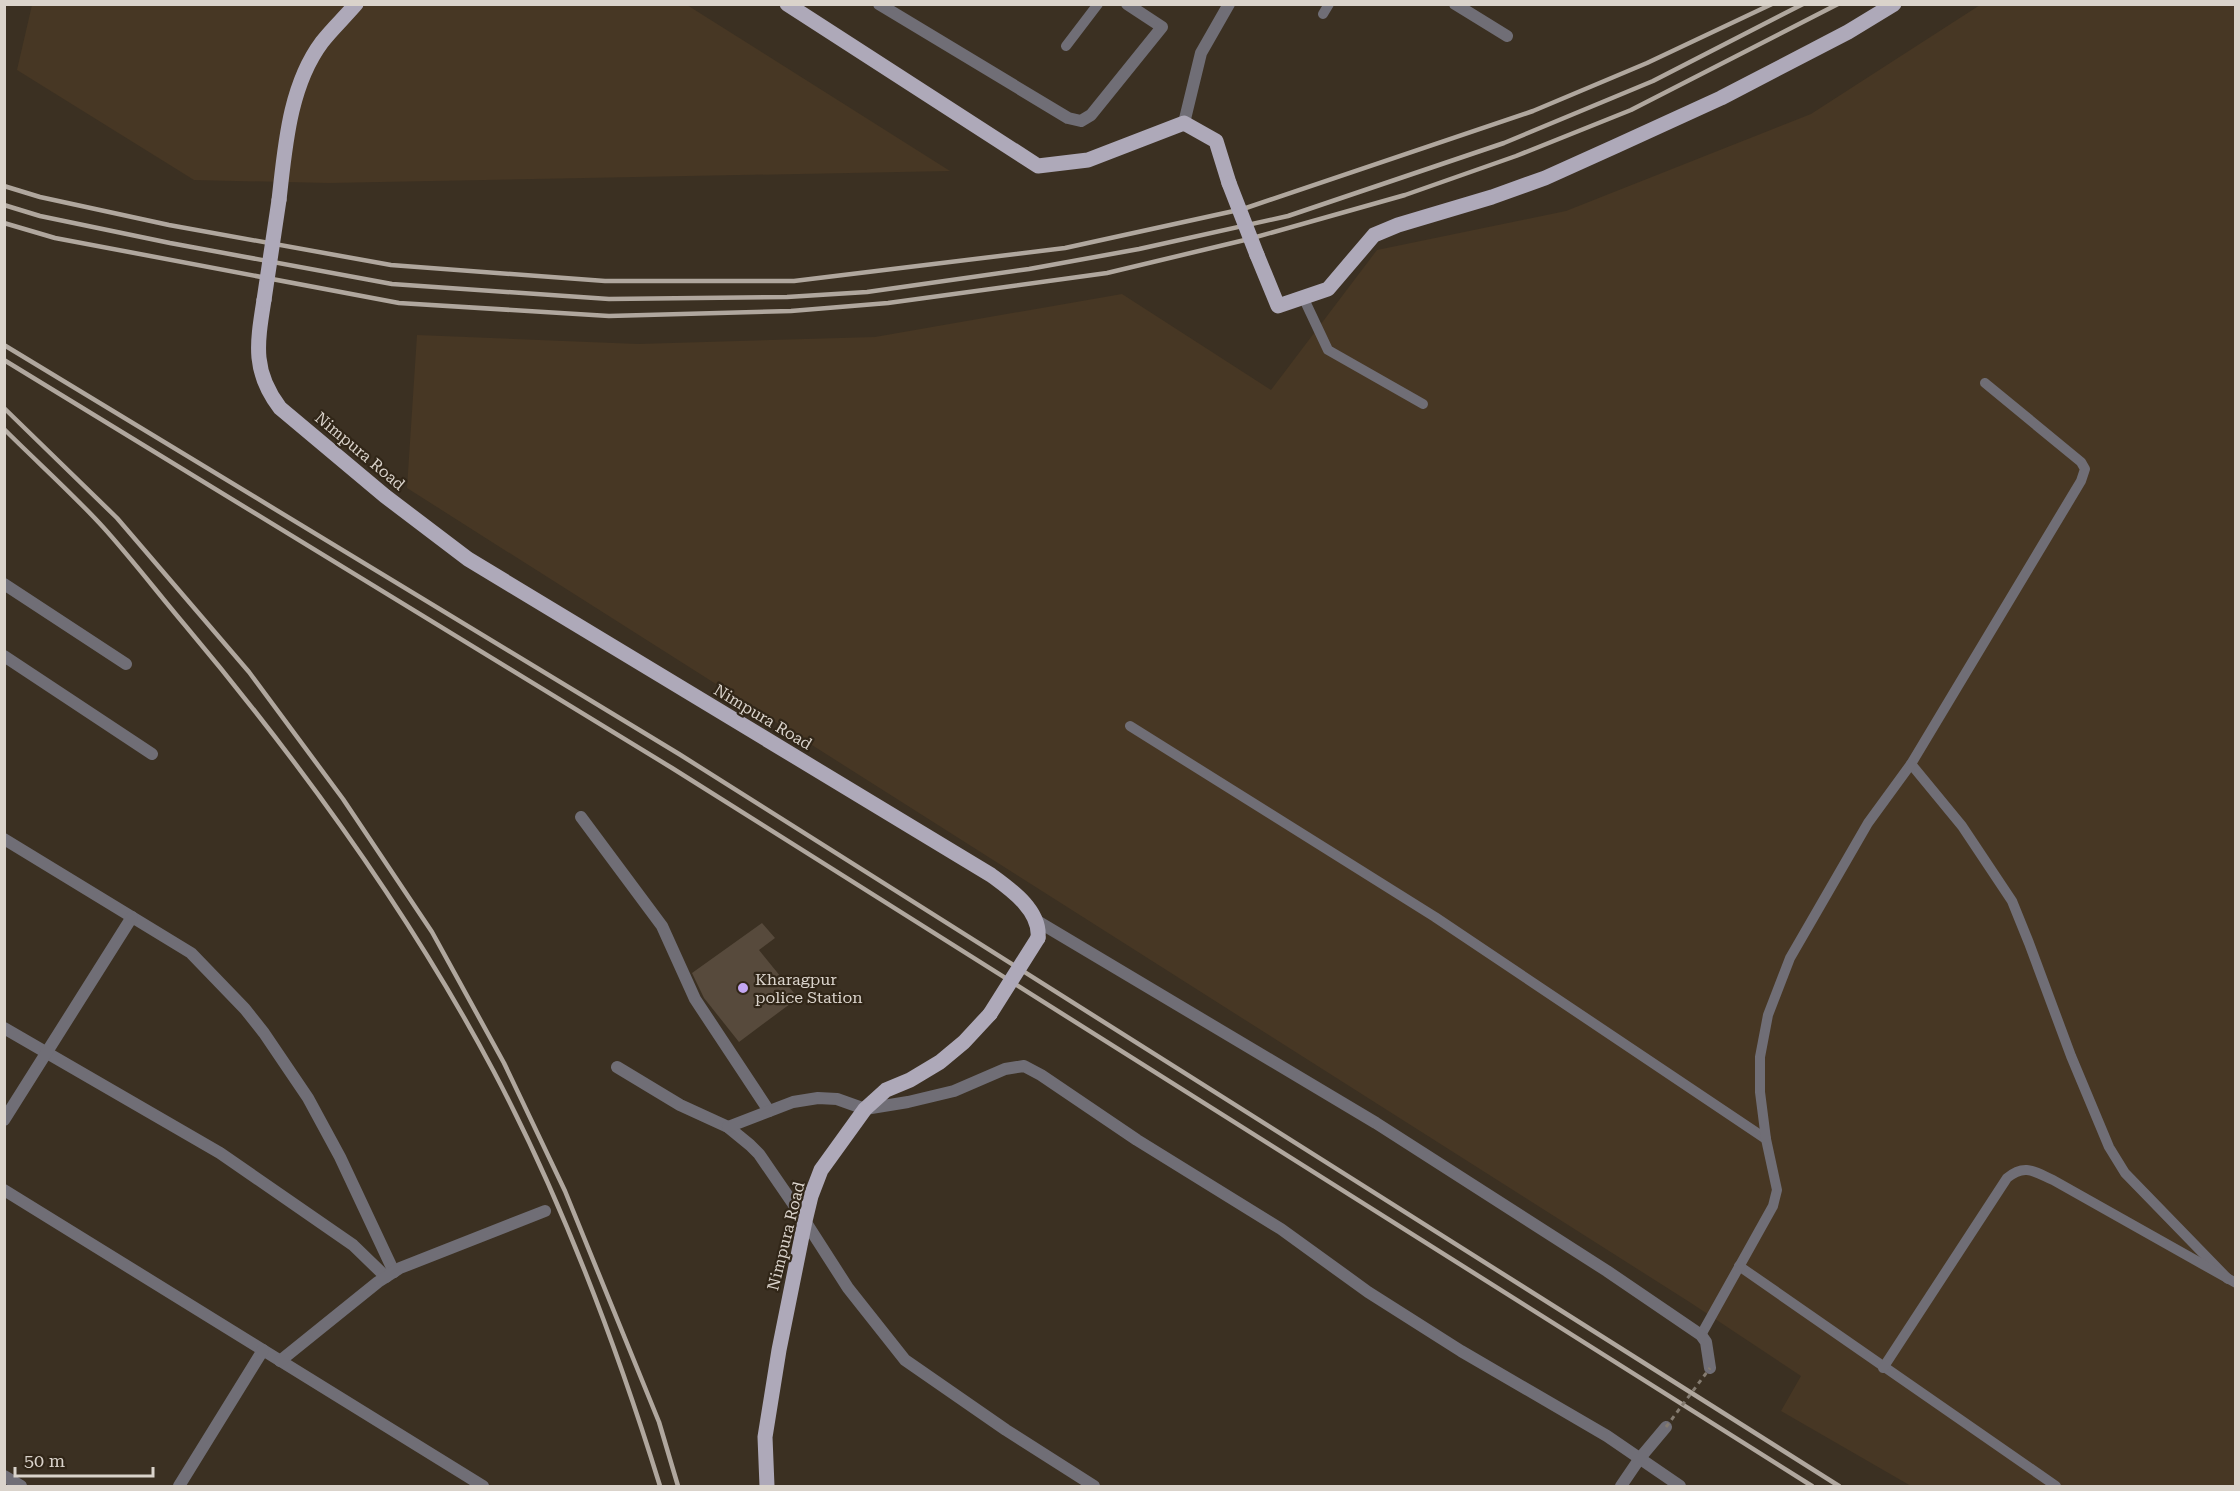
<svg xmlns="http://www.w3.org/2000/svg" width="2240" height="1491" font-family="'Roboto Serif',serif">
<rect width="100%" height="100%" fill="#3b3022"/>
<g fill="#473724">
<path d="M 32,5 L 687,5 L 950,171 L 329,183 L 194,180 L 17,70 Z"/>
<path d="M 1980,5 L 2235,5 L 2235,1486 L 1911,1486 L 1781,1411 L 1801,1376 L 1691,1303 L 407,488 L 417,335 L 638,344 L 875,337 L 1122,294 L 1271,390 L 1377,250 L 1566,211 L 1811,114 Z"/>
</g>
<path fill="#574a3c" d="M 762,923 L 775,938 L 759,950 L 798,998 L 739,1042 L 704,998 L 692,973 Z"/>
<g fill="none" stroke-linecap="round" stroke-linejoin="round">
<g stroke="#706e76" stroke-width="10">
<path d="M 1323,14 L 1329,4"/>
<path d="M 1066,46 L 1098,4"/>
<path d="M 1303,297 L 1328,350 L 1423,404"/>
<path d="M 1130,726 L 1435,917 L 1766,1139"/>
<path d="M 1911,764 L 1962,826 L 2012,901 L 2029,943 L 2071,1056 L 2109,1147 L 2125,1173 L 2228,1279"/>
<path d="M 1739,1266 L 2056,1486"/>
<path d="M 1701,1335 L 1773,1206 L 1777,1190 L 1766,1139 L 1760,1092 L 1760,1057 L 1768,1015 L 1790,958 L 1868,823 L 1911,764 L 2081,481 L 2085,469 L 2081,462 L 1985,383"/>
<path d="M 1883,1368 L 2007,1178 C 2025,1163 2035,1172 2053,1180 L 2236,1283"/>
</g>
<g stroke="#706e76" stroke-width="12">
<path d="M 879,4 L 1068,118 L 1081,121 L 1091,115 L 1162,27 L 1127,4"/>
<path d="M 1455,4 L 1507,36"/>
<path d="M 1184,123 L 1201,53 L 1229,4"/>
<path d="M 4,584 L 126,664"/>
<path d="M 4,656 L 152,754"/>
<path d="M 581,817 L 662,926 L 695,999 L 769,1111"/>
<path d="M 4,839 L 191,953 L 245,1009 L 264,1033 L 308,1098 L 340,1157 L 394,1272"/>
<path d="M 1037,921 L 1376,1123 L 1607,1271 L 1701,1335 L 1706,1342 L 1710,1368"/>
<path d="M 4,1028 L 220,1153 L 353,1245 L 386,1277"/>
<path d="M 617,1067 L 680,1105 L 728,1127 L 750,1145 L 759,1154 L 805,1221 L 848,1288 L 905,1360 L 1006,1430 L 1094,1486"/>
<path d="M 4,1120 L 132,917"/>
<path d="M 728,1127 L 793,1102 L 818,1098 L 837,1099 L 865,1109 L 908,1102 L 954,1091 L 1005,1069 L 1024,1066 L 1041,1075 L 1137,1140 L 1281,1229 L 1368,1292 L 1461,1351 L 1607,1436 L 1680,1486"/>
<path d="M 4,1190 L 483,1486"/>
<path d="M 280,1361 L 378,1282 L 400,1268 L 545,1211"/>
<path d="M 4,1476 L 21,1486"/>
<path d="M 179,1486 L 263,1350"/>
<path d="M 1621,1486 L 1640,1458 L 1666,1427"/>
</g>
<g stroke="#aea9b9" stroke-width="15">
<path d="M 787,4 L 1038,166 L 1088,160 L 1184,123 L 1216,141 L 1229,183"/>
<path d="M 279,200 C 285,148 289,86 322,42 C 332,29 345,17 356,4"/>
<path d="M 1257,255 L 1278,306 L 1328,289 L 1374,235 L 1398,225 L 1492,197 L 1545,178 L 1616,146 L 1721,98 L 1848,32 L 1894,4"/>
<path d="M 264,300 C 257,344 252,371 280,408 L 385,496 L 468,559 L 991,875 C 1010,889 1041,910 1038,938"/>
<path d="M 767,1486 L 765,1437 L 779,1350 L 805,1221 L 811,1196 L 821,1170 L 865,1109 L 886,1090 L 910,1080 L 940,1062 L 964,1042 L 990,1014"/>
</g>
<g stroke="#b0a79e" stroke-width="4.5">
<path d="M 4,186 L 40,197 L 169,225 L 391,265 L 605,281 L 794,281 L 1065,248 L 1243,209 L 1533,111 L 1647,63 L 1772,4"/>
<path d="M 4,205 L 40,216 L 170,243 L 392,284 L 609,299 L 787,297 L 867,292 L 1029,269 L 1139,249 L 1288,216 L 1504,143 L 1653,81 L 1803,4"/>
<path d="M 4,223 L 55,238 L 399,303 L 609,316 L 791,311 L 888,303 L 1107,273 L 1249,239 L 1405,195 L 1516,156 L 1631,110 L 1838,4"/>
<path d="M 4,345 L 679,754 L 1839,1486"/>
<path d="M 4,360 L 672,768 L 1812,1486"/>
<path d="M 4,408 L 117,518 L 249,672 L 343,799 L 432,932 L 504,1063 L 565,1191 L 659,1422 L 678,1486"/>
<path d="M 4,429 C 37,462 72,493 103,527 C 131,558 157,592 184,624 C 300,762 408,910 493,1070 C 563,1202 616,1344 660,1486"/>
</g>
<path stroke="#847b70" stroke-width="3" stroke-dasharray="4.5 4.5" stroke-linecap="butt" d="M 1666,1427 L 1710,1368"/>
<g stroke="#aea9b9" stroke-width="15">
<path d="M 1229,183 L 1257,255"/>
<path d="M 264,300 L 279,200"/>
<path d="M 990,1014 L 1038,938"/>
</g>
</g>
<circle fill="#c3a7f2" stroke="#312618" stroke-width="2" cx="743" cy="988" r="6"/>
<g text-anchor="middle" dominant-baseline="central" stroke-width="4.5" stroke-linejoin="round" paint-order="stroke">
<g font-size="16" fill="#dad3cb" stroke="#312618">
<text transform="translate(360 451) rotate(40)">Nimpura Road</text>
<text transform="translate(763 717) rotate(31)">Nimpura Road</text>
<text transform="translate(786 1236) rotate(-76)">Nimpura Road</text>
</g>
<g font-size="16" fill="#dad3cb" stroke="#312618" text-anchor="start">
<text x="755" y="979">Kharagpur<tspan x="755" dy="18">police Station</tspan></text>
</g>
</g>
<rect width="2240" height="1491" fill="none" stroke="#dad3cb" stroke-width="12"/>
<path d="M15 1467v9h138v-9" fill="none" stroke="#dad3cb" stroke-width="3"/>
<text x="24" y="1467" font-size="18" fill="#dad3cb" stroke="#312618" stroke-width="4.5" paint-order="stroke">50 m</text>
</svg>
